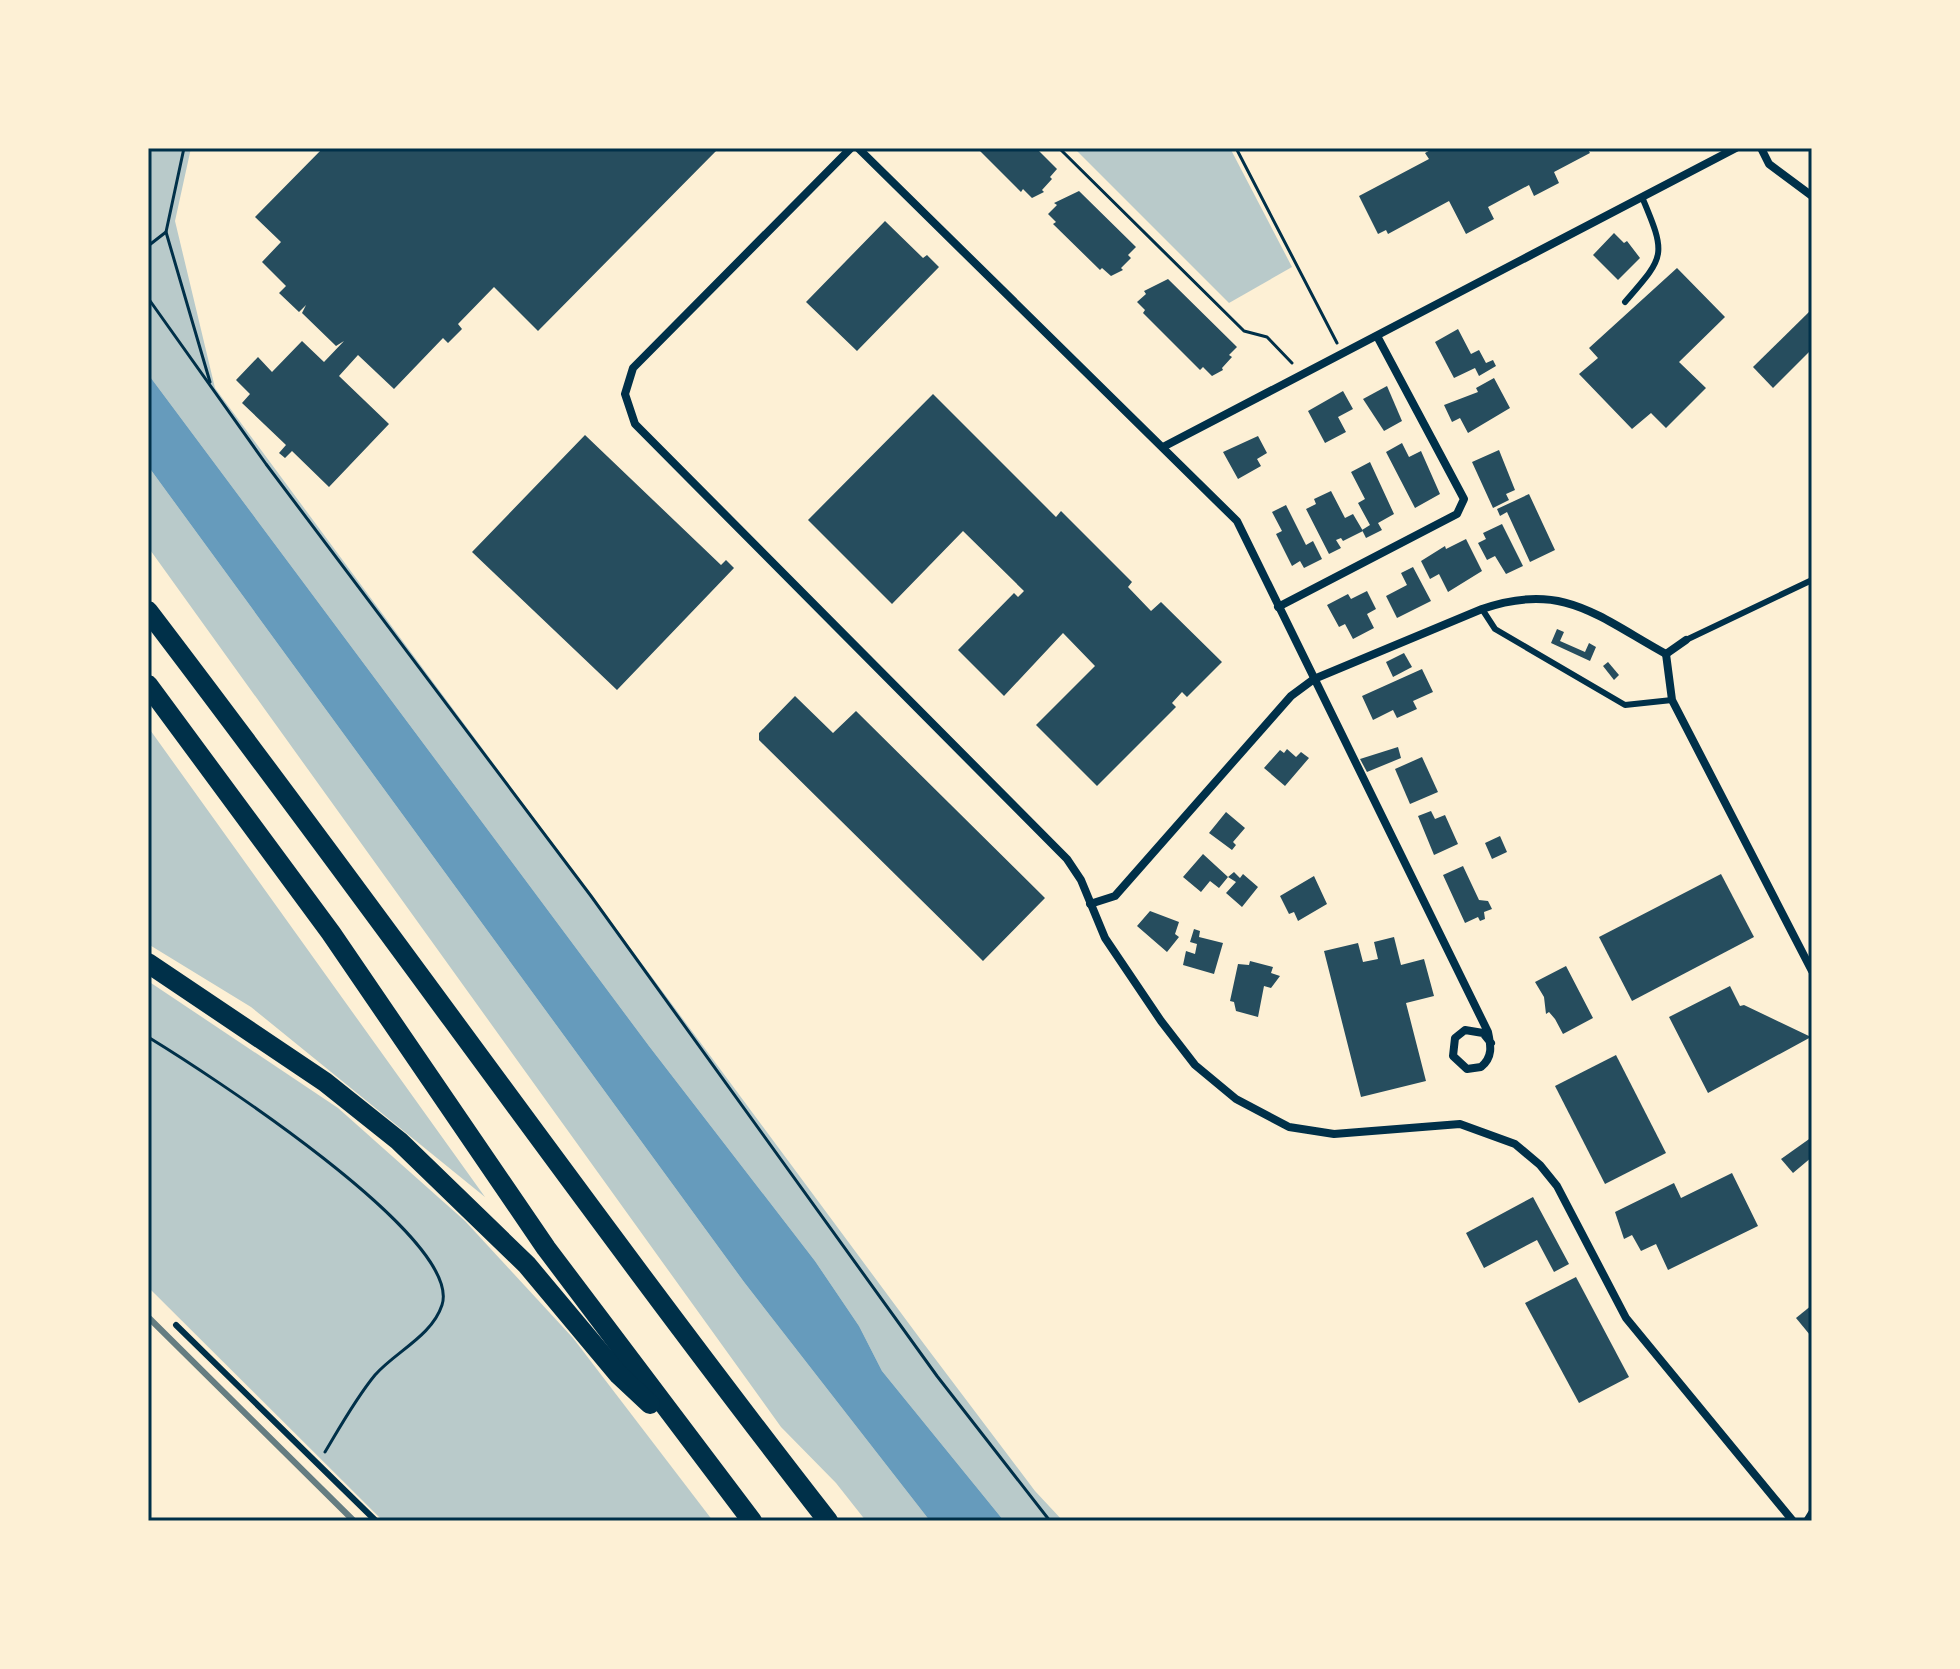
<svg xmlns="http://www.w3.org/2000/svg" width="1960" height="1669" font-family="'Work Sans',sans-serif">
<rect width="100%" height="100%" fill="#fdf0d5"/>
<g fill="#b9caca">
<path d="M 149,148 L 191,148 L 175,221 L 215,388 L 924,1344 L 1035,1491 L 1063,1521 L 1004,1521 L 882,1371 L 859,1326 L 815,1261 L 649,1046 L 148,374 Z"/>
<path d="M 1074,148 L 1230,148 L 1292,267 L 1229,303 Z"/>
<path d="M 148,466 L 744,1282 L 930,1521 L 866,1521 L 836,1483 L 781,1427 L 148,547 Z"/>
<path d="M 148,727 L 485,1197 L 251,1007 L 148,944 Z"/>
<path d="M 148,981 L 338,1108 L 465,1221 L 573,1338 L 713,1521 L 383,1521 L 148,1287 Z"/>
</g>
<path fill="#669bbc" d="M 148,374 L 649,1046 L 815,1261 L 859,1326 L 882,1371 L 1004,1521 L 930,1521 L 744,1282 L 148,466 Z"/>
<g fill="#264d5e">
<path d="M 323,148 L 719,148 L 538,331 L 494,287 L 458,324 L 462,329 L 448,343 L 443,338 L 394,389 L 358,355 L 339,376 L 389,424 L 329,487 L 292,451 L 285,458 L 279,453 L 286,445 L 242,403 L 250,394 L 236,380 L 258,357 L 272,372 L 302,341 L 324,362 L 344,341 L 336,346 L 302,313 L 306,305 L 299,312 L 279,293 L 286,286 L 262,262 L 281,242 L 255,217 Z"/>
<path d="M 977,148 L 1036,148 L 1057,169 L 1050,177 L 1052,179 L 1042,190 L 1044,192 L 1032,198 L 1023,189 L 1021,192 Z"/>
<path d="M 1434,148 L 1587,148 L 1590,153 L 1554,172 L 1559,183 L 1534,196 L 1529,185 L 1488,207 L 1494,219 L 1466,234 L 1449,201 L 1388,234 L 1386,230 L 1378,234 L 1359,196 L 1429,159 L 1425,153 Z"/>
<path d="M 1079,191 L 1136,247 L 1128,255 L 1131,258 L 1121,268 L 1123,270 L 1111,276 L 1102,268 L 1100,270 L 1053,224 L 1056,222 L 1048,214 L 1057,205 L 1054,203 Z"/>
<path d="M 885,221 L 923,258 L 927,255 L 939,267 L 857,351 L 806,302 Z"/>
<path d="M 1614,233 L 1624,243 L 1627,241 L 1640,258 L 1618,280 L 1593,255 Z"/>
<path d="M 1677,268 L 1725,317 L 1679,362 L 1706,388 L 1666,428 L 1651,413 L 1632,429 L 1579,374 L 1598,358 L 1589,348 Z"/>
<path d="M 1168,279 L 1237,347 L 1229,355 L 1232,357 L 1222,368 L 1223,370 L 1212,376 L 1203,367 L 1200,370 L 1143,313 L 1145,310 L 1137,302 L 1146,294 L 1144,291 Z"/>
<path d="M 1812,309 L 1812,349 L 1773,388 L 1753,367 Z"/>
<path d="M 1458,329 L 1471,354 L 1479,350 L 1486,363 L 1493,360 L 1496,366 L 1479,376 L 1475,368 L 1454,378 L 1435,342 Z"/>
<path d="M 1494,378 L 1510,408 L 1468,433 L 1460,418 L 1452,422 L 1444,405 L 1478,392 L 1476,388 Z"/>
<path d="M 1387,386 L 1402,421 L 1384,431 L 1363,399 Z"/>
<path d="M 1343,391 L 1353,409 L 1338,417 L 1346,432 L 1325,443 L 1308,411 Z"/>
<path d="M 933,394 L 1056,517 L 1061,511 L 1132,582 L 1128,587 L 1151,611 L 1161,602 L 1222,662 L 1187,697 L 1182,692 L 1172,703 L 1176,707 L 1097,786 L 1036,725 L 1095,666 L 1063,633 L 1004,696 L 958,650 L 1014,593 L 1018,597 L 1024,591 L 963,531 L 892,604 L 808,520 Z"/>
<path d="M 585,435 L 721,565 L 726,560 L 734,568 L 617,690 L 472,552 Z"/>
<path d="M 1258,436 L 1267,453 L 1257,459 L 1261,466 L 1238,479 L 1223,452 Z"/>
<path d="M 1402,443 L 1409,457 L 1421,451 L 1440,494 L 1415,508 L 1386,452 Z"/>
<path d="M 1499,450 L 1515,490 L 1506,494 L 1509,500 L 1493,508 L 1472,462 Z"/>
<path d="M 1370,462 L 1394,514 L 1378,523 L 1382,530 L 1366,538 L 1362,530 L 1370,525 L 1358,503 L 1365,499 L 1351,472 Z"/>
<path d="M 1331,491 L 1345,518 L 1353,514 L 1363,531 L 1343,541 L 1341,538 L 1336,540 L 1341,548 L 1329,554 L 1306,509 L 1316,504 L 1314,499 Z"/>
<path d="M 1529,494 L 1555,550 L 1530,562 L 1507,512 L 1500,516 L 1497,509 Z"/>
<path d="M 1286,505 L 1306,545 L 1313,541 L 1322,559 L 1304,568 L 1300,561 L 1292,566 L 1276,534 L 1282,531 L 1272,512 Z"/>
<path d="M 1502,524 L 1523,566 L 1506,574 L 1495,556 L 1487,560 L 1478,543 L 1486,539 L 1483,533 Z"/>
<path d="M 1466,539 L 1482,571 L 1448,592 L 1439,574 L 1430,579 L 1421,561 L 1445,546 L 1446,549 Z"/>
<path d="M 1413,567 L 1431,601 L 1397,618 L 1386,596 L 1407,585 L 1401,573 Z"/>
<path d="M 1367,591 L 1376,609 L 1367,614 L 1374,628 L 1353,639 L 1345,624 L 1339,627 L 1327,605 L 1348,594 L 1351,599 Z"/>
<path d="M 1557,629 L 1564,632 L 1560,641 L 1585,652 L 1589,643 L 1596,647 L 1590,661 L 1551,643 Z"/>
<path d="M 1404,653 L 1412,667 L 1393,677 L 1386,662 Z"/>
<path d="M 1608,662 L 1619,675 L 1614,680 L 1603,666 Z"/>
<path d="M 1422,669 L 1433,692 L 1413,701 L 1417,709 L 1397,718 L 1393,710 L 1373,720 L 1362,696 Z"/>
<path d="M 795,696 L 833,733 L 856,711 L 1045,898 L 983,961 L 759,740 L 759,733 Z"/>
<path d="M 1398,747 L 1401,758 L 1367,772 L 1360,759 Z"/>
<path d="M 1287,749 L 1296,757 L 1301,752 L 1309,758 L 1285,786 L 1264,768 L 1280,750 L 1284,753 Z"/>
<path d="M 1422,757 L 1438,792 L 1410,804 L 1395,769 Z"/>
<path d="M 1431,811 L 1435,819 L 1445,815 L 1458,844 L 1434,855 L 1418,816 Z"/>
<path d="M 1226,812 L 1245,828 L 1233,842 L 1236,845 L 1232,850 L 1209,833 Z"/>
<path d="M 1500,836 L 1507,852 L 1492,859 L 1485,843 Z"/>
<path d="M 1203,854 L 1228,877 L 1219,888 L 1210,881 L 1201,892 L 1183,877 Z"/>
<path d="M 1463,866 L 1479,900 L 1488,901 L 1492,909 L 1484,912 L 1485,919 L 1480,921 L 1478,917 L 1465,923 L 1443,875 Z"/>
<path d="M 1234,872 L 1240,878 L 1243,874 L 1258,887 L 1242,907 L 1226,893 L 1236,882 L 1228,877 Z"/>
<path d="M 1721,874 L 1754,937 L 1632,1001 L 1599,937 Z"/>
<path d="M 1314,876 L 1327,904 L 1298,921 L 1294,912 L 1289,914 L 1280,896 Z"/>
<path d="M 1150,911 L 1179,922 L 1175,934 L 1179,937 L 1167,952 L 1137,926 Z"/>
<path d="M 1194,929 L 1200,931 L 1199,937 L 1223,943 L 1214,974 L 1183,965 L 1186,951 L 1195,954 L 1197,944 L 1190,942 Z"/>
<path d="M 1394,937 L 1401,965 L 1424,959 L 1434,996 L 1406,1003 L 1426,1081 L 1361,1097 L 1324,951 L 1358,943 L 1363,962 L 1378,959 L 1374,942 Z"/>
<path d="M 1250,961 L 1273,967 L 1271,973 L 1280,976 L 1271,988 L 1264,986 L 1258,1017 L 1236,1011 L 1234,1002 L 1230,1001 L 1238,964 L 1249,965 Z"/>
<path d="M 1566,966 L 1593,1018 L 1563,1034 L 1555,1019 L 1549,1012 L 1546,1014 L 1544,997 L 1535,982 Z"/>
<path d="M 1730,986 L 1740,1006 L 1744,1005 L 1811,1037 L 1708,1093 L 1669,1017 Z"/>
<path d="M 1616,1055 L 1666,1153 L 1605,1184 L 1555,1086 Z"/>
<path d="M 1812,1137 L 1812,1157 L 1793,1173 L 1781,1159 Z"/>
<path d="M 1732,1173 L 1758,1226 L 1668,1270 L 1656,1244 L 1641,1251 L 1632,1235 L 1624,1239 L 1615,1212 L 1674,1183 L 1681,1198 Z"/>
<path d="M 1533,1197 L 1569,1264 L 1554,1272 L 1537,1240 L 1484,1268 L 1466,1233 Z"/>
<path d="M 1576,1277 L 1629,1377 L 1579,1403 L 1525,1303 Z"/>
<path d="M 1812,1305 L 1812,1333 L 1810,1335 L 1796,1318 Z"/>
</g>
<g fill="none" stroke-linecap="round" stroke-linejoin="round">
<g stroke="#003049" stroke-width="3">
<path d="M 184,148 L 166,232 L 210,382"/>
<path d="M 1059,148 L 1244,331 L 1267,337 L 1292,363"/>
<path d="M 1236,148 L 1337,343"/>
<path d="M 148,246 L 166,232"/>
<path d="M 148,298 L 266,464 L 591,896 L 937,1376 L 1050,1521"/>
<path d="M 148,1037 C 202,1070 464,1238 442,1305 C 432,1336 395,1352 375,1375 C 356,1398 340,1427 325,1452"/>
</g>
<g stroke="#003049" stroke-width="6">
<path d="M 1625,302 C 1665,256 1667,256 1642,197"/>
<path d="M 1482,609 L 1495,629 L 1625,705 L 1672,700"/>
<path d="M 1686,640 L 1812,580"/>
<path d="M 176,1325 L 376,1521"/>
</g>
<g stroke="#003049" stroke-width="8">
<path d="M 851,148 L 633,368 L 625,394 L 635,424 L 1067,859 L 1081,880 L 1105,938 L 1161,1021 L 1195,1065 L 1236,1099 L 1289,1127 L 1334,1134 L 1460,1124 L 1515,1144 L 1540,1165 L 1557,1186 L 1626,1318 L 1793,1521"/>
<path d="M 858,148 L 1237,521 L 1488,1032 C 1491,1046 1493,1057 1481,1067 L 1467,1069 L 1453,1056 L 1455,1038 L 1465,1030 L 1483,1033 L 1491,1043"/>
<path d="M 1761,148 L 1769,164 L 1812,196"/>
<path d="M 1163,447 L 1736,148"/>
<path d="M 1278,607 L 1457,514 L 1464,499 L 1377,336"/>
<path d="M 1666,654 L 1672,700 L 1812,971"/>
<path d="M 1090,904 L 1115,896 L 1291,696 L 1314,679 L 1482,609 C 1563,581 1597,616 1666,654 L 1686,640"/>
<path d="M 1807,1521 L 1812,1513"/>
</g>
<g stroke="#003049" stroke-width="20">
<path d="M 148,611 C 378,912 595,1222 828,1521"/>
<path d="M 148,685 L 331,933 L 546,1248 L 752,1521"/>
<path d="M 148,963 L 325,1082 L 399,1141 L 527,1265 L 619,1375 L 650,1404"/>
</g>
<path stroke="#657d81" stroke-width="6" d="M 148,1317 L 354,1521"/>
</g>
<rect width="1960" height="1669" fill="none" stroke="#fdf0d5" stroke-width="300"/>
<rect x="150" y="150" width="1660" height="1369" fill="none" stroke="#003049" stroke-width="3"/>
</svg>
